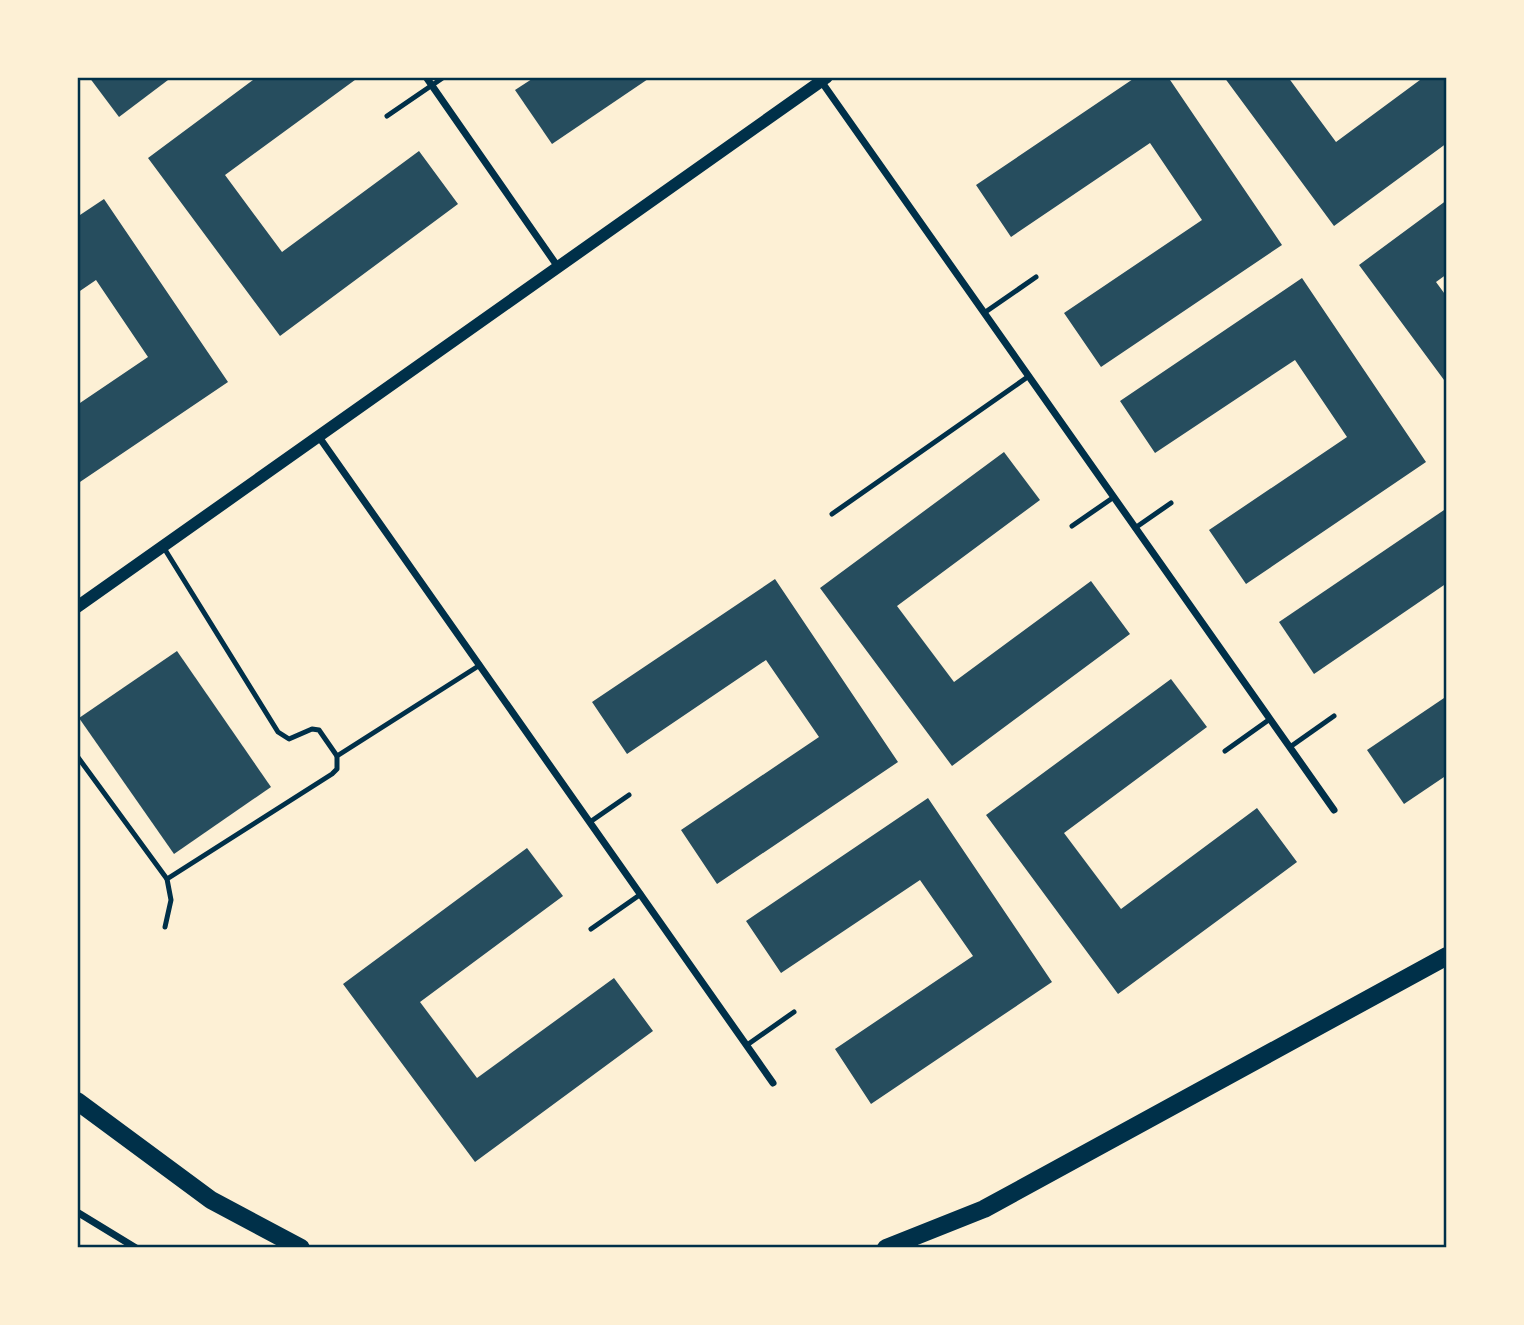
<svg xmlns="http://www.w3.org/2000/svg" width="1524" height="1325" font-family="Inter,sans-serif">
<rect width="100%" height="100%" fill="#fdf0d5"/>
<g fill="#264d5e">
<path d="M 89,77 L 172,77 L 119,117 Z"/>
<path d="M 257,77 L 359,77 L 225,175 L 282,252 L 419,151 L 458,204 L 280,336 L 148,158 Z"/>
<path d="M 535,77 L 651,77 L 552,144 L 515,90 Z"/>
<path d="M 1136,77 L 1168,77 L 1282,245 L 1101,367 L 1064,313 L 1202,220 L 1150,143 L 1011,237 L 976,185 Z"/>
<path d="M 1224,77 L 1288,77 L 1336,142 L 1424,77 L 1447,77 L 1447,143 L 1334,226 Z"/>
<path d="M 104,199 L 228,382 L 77,484 L 77,405 L 148,357 L 96,280 L 77,293 L 77,217 Z"/>
<path d="M 1447,200 L 1447,274 L 1436,282 L 1447,297 L 1447,384 L 1359,265 Z"/>
<path d="M 1302,278 L 1426,462 L 1246,584 L 1209,530 L 1347,437 L 1295,360 L 1155,453 L 1120,401 Z"/>
<path d="M 1004,452 L 1040,500 L 897,606 L 954,682 L 1091,581 L 1130,634 L 952,766 L 820,588 Z"/>
<path d="M 1447,508 L 1447,583 L 1314,674 L 1279,622 Z"/>
<path d="M 775,579 L 898,762 L 717,884 L 681,830 L 819,737 L 766,660 L 627,754 L 592,702 Z"/>
<path d="M 177,651 L 271,787 L 174,854 L 79,718 Z"/>
<path d="M 1171,679 L 1207,727 L 1064,833 L 1121,909 L 1257,808 L 1297,862 L 1118,994 L 986,815 Z"/>
<path d="M 1447,696 L 1447,775 L 1404,804 L 1367,750 Z"/>
<path d="M 928,798 L 1052,982 L 871,1104 L 835,1049 L 973,956 L 920,880 L 781,973 L 746,921 Z"/>
<path d="M 527,848 L 563,896 L 420,1002 L 477,1078 L 614,978 L 653,1031 L 475,1162 L 343,984 Z"/>
</g>
<g fill="none" stroke-linecap="round" stroke-linejoin="round">
<g stroke="#003049" stroke-width="5">
<path d="M 387,116 L 444,77"/>
<path d="M 984,313 L 1036,277"/>
<path d="M 832,514 L 1029,376"/>
<path d="M 1072,526 L 1114,497"/>
<path d="M 1135,528 L 1171,503"/>
<path d="M 164,548 L 278,732 L 289,739 L 312,729 L 319,730 L 337,756"/>
<path d="M 1290,747 L 1334,716"/>
<path d="M 1225,751 L 1270,719"/>
<path d="M 77,756 L 167,879 L 171,900 L 165,927"/>
<path d="M 590,822 L 629,795"/>
<path d="M 167,879 L 332,774 L 337,769 L 337,756 L 480,665"/>
<path d="M 591,929 L 641,894"/>
<path d="M 747,1045 L 794,1012"/>
</g>
<g stroke="#003049" stroke-width="7">
<path d="M 426,77 L 558,267"/>
<path d="M 821,81 L 1334,810"/>
<path d="M 319,437 L 773,1083"/>
<path d="M 77,1212 L 136,1248"/>
</g>
<path stroke="#003049" stroke-width="12" d="M 77,607 L 827,77"/>
<g stroke="#003049" stroke-width="18">
<path d="M 77,1101 L 211,1200 L 301,1248"/>
<path d="M 886,1248 L 984,1209 L 1447,956"/>
</g>
</g>
<rect width="1524" height="1325" fill="none" stroke="#fdf0d5" stroke-width="158"/>
<rect x="79" y="79" width="1366" height="1167" fill="none" stroke="#003049" stroke-width="2.5"/>
</svg>
